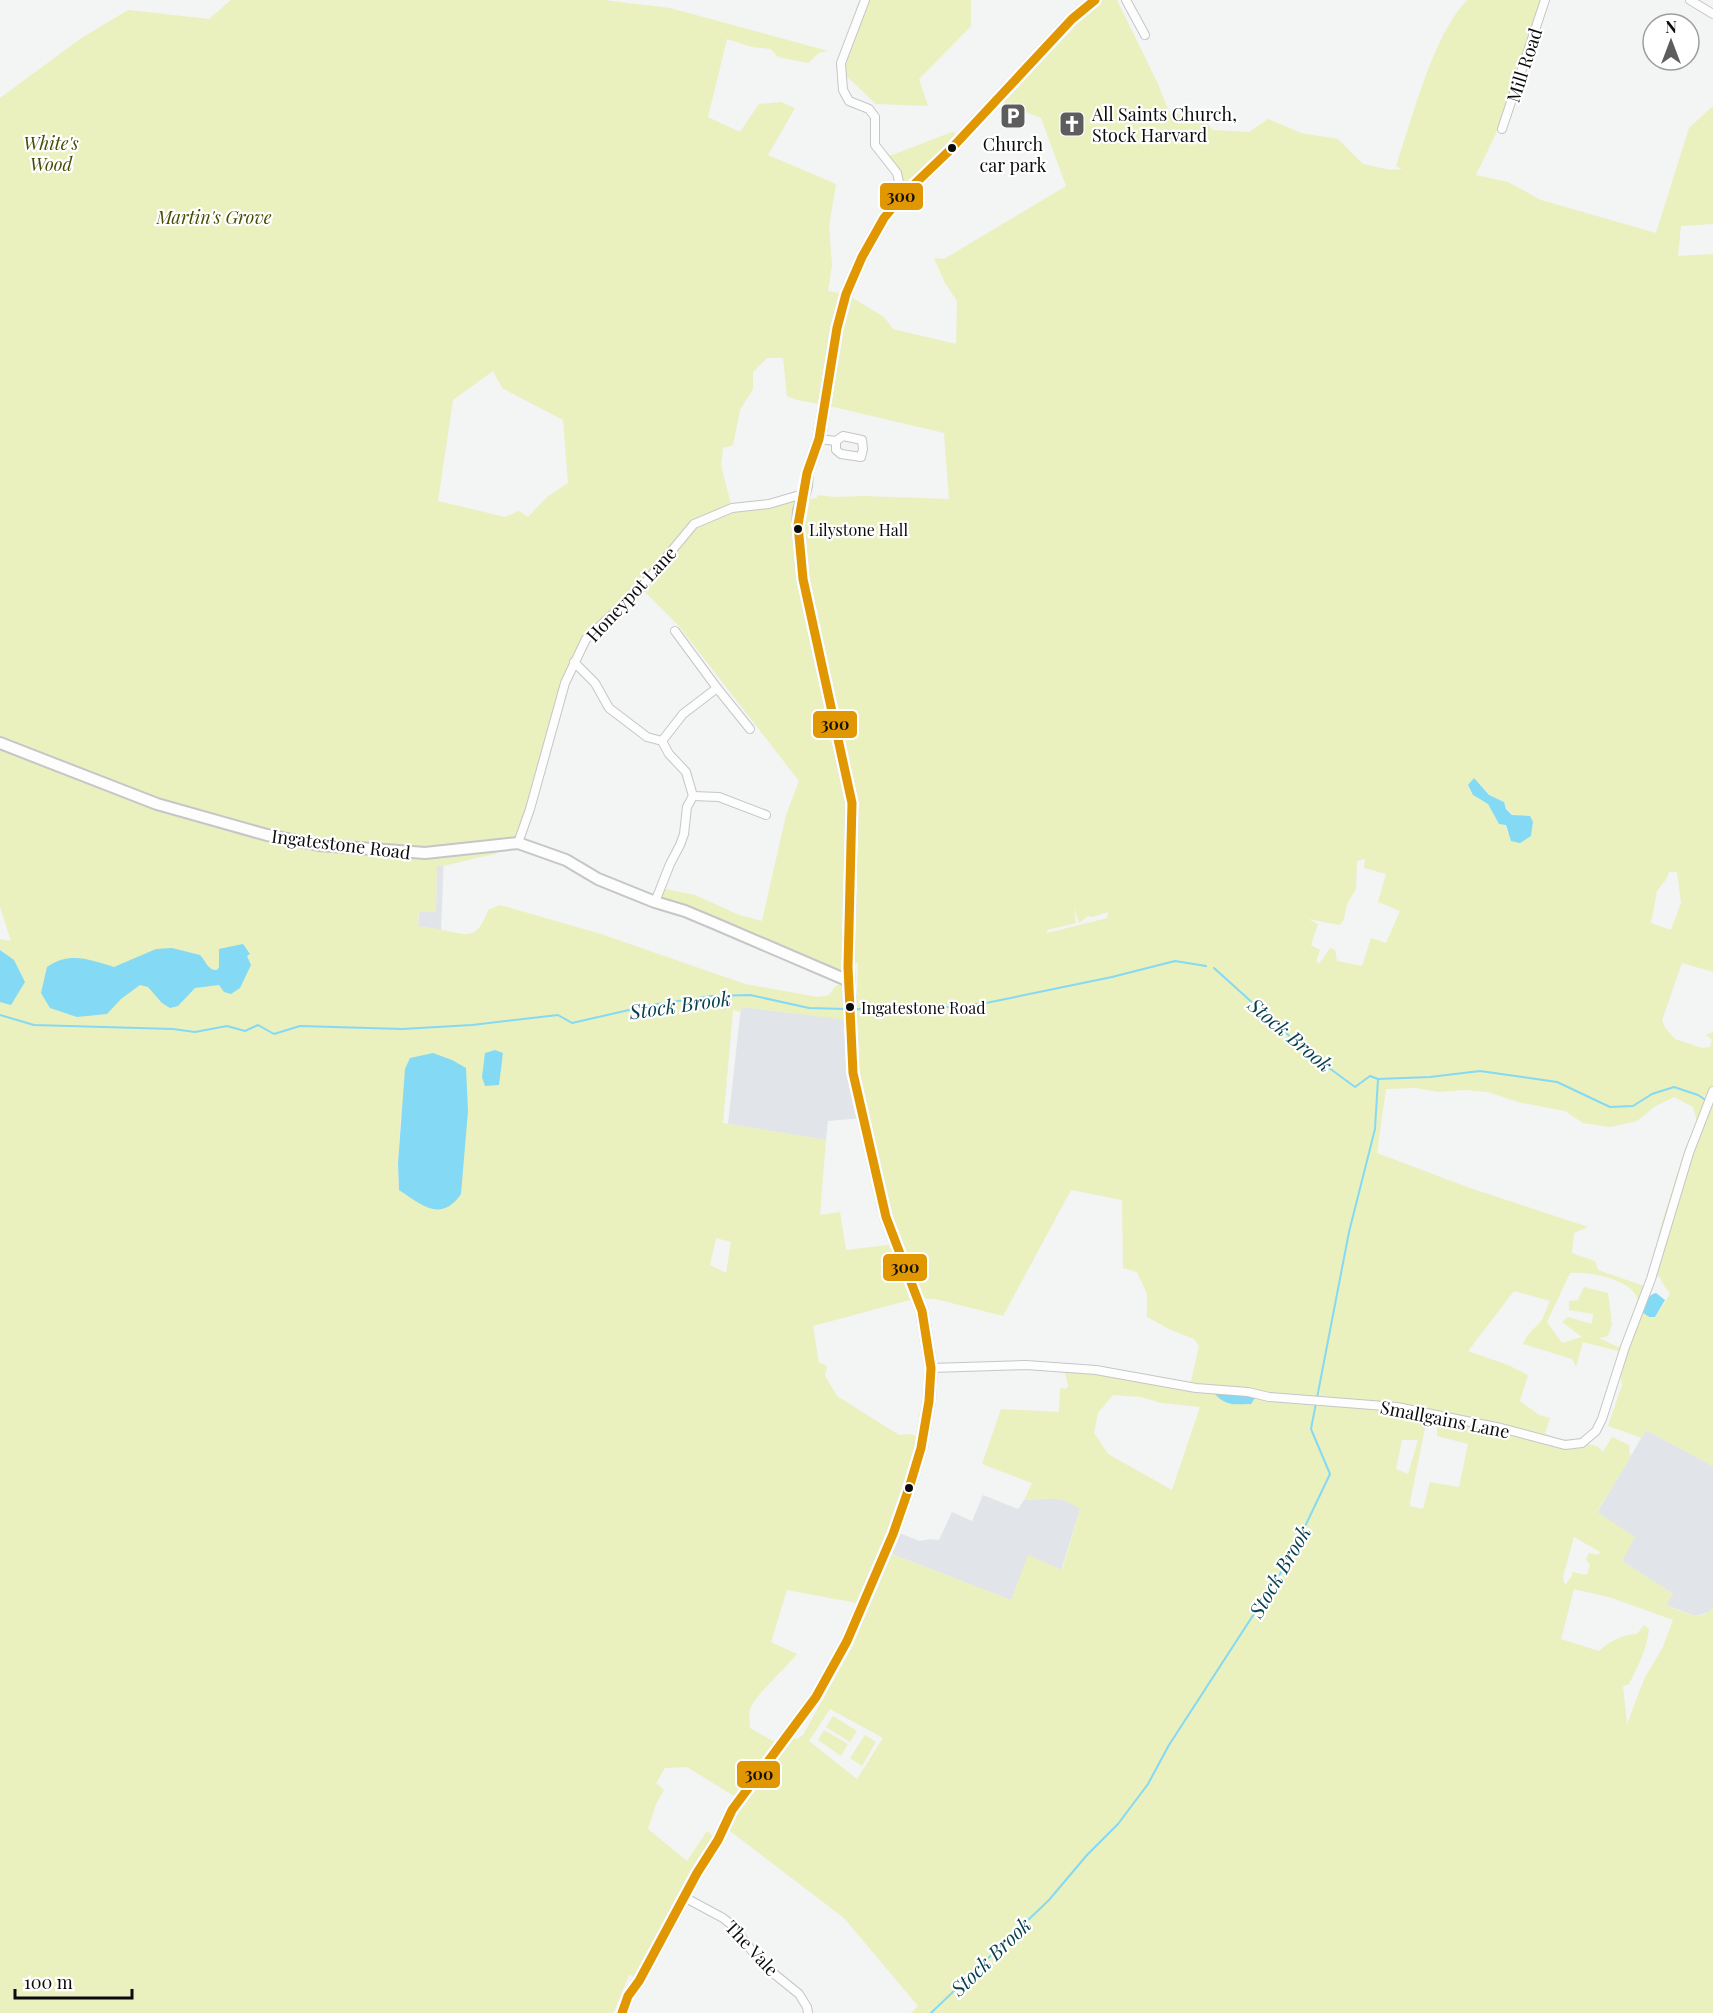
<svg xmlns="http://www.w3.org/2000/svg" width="1713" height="2013" font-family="'Playfair Display',serif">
<rect width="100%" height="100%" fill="#f3f4f4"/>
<g fill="#e1e5e9">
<path d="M 437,855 L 444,855 L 441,930 L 418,926 L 419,912 L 436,912 Z"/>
<path d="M 741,1007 L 847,1019 L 863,1118 L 828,1121 L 826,1140 L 728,1124 Z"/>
<path d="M 1646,1430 L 1713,1466 L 1713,1608 L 1710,1612 L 1695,1616 L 1666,1605 L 1673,1594 L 1622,1561 L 1597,1513 Z"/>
<path d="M 983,1495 L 1018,1509 L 1024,1500 L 1058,1498 L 1068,1500 L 1080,1509 L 1061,1571 L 1011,1600 L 889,1553 L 899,1533 L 920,1541 L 930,1539 L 939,1540 L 952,1512 L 972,1521 Z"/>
</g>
<g fill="#ebf0bf" fill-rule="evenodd">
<path d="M 231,0 L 603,0 L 670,8 L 828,51 L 819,53 L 808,63 L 778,57 L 771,49 L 752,47 L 727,39 L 708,117 L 740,132 L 759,104 L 781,102 L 795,108 L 768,155 L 836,184 L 829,226 L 832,265 L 828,291 L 846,294 L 884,317 L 893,329 L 956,344 L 957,301 L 945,283 L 934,258 L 944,259 L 1066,186 L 1041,118 L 1020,110 L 1016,111 L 1002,100 L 1095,0 L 1117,0 L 1158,84 L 1170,114 L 1201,115 L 1212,130 L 1249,132 L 1268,119 L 1301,133 L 1338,139 L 1363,164 L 1390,170 L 1402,169 L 1396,166 C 1412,119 1433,35 1467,0 L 1542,0 L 1498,129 L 1476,175 L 1508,182 L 1541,200 L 1656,233 L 1689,128 L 1713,106 L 1713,224 L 1681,226 L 1678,256 L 1713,254 L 1713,972 L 1682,963 L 1662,1020 L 1666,1029 L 1675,1039 L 1702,1048 L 1710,1047 L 1712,1040 L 1706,1035 L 1713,1032 L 1713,1466 L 1646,1430 L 1642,1438 L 1608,1426 L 1622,1385 L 1620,1375 L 1640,1313 L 1642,1312 L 1649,1317 L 1655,1317 L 1670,1294 L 1661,1281 L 1661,1278 L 1653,1274 L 1661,1247 L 1657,1242 L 1660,1229 L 1685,1149 L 1697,1121 L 1693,1107 L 1674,1097 L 1654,1107 L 1637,1121 L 1610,1127 L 1583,1123 L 1565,1111 L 1518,1102 L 1488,1092 L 1465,1090 L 1439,1092 L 1416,1088 L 1386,1089 L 1377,1153 L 1467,1187 L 1588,1227 L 1574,1233 L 1572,1253 L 1595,1261 L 1598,1270 L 1647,1287 L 1638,1303 C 1638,1280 1589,1271 1570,1273 L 1547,1322 L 1562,1343 L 1582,1337 L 1562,1322 L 1568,1317 L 1592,1324 L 1593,1314 L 1569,1310 L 1569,1301 L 1578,1300 L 1584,1287 L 1608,1293 L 1612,1324 L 1608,1336 L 1599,1338 L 1620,1348 L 1618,1351 L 1583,1342 L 1576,1367 L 1572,1359 L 1523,1344 L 1527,1336 L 1542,1320 L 1550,1301 L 1514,1291 L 1468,1351 L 1508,1365 L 1528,1375 L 1520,1401 L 1539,1415 L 1550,1418 L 1545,1433 C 1557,1440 1575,1443 1588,1434 C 1592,1431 1596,1424 1599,1419 L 1602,1419 L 1583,1443 L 1596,1446 L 1601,1449 L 1602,1453 L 1612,1437 L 1629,1445 L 1630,1458 L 1597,1512 L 1635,1537 L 1622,1561 L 1673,1594 L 1666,1605 C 1681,1611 1700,1623 1713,1608 L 1713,2013 L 911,2013 L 918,2006 L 844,1918 L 730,1831 L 732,1810 L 739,1799 L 687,1767 L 665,1768 L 656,1783 L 664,1790 L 656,1804 L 648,1829 L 687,1861 L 707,1831 L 718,1840 L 640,1977 L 629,1975 L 613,2013 L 0,2013 L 0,1002 L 11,1004 L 3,951 L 0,950 L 0,939 L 11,941 L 0,907 L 0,98 L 80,39 L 128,10 L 209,19 ZM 767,358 L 783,358 L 787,396 L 797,400 L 825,405 L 944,433 L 949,499 L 863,496 L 834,497 L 817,495 L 817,498 L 732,508 L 721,466 L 723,448 L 733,445 L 740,410 L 753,389 L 753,372 ZM 493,371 L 502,388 L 563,420 L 568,483 L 547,497 L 528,517 L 519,511 L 505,517 L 438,501 L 453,400 ZM 641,588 L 678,625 L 799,781 L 786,815 L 762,921 L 739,915 L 695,895 L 660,888 L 655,902 L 849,981 L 849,962 L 858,963 L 857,995 L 849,996 L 849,989 L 839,984 L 835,987 L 829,995 L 818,997 L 745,984 L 601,934 L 500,905 L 488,910 C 478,939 469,936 443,930 C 435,928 426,927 418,926 L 419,912 L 436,912 L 437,866 L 443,866 L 495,854 L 518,843 L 574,662 L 586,639 ZM 1474,779 L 1489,795 L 1504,802 C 1509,817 1520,818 1533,822 L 1531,836 L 1507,833 L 1506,825 L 1495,817 L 1488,804 L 1473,795 L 1468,786 ZM 1365,859 L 1364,868 L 1386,874 L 1378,902 L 1400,911 L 1386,943 L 1371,938 L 1362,966 L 1337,961 L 1335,950 L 1330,948 L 1319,964 L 1316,961 L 1320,950 L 1311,945 L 1318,924 L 1308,919 L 1340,925 L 1344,919 L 1347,904 L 1356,889 L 1357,861 ZM 1669,872 L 1677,872 L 1681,903 L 1671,930 L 1651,923 L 1657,891 L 1667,878 ZM 1074,907 L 1079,923 L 1088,916 L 1093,917 L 1108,912 L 1107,918 L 1047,933 L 1047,930 L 1076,923 ZM 741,1007 L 847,1020 L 886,1217 L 896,1244 L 846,1250 L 840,1212 L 820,1215 L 826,1140 L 723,1123 L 733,1010 L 740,1012 ZM 468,1111 L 399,1190 L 398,1163 L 401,1114 ZM 1071,1190 L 1122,1200 L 1123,1268 L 1137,1272 L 1147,1294 L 1147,1317 L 1171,1330 L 1194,1339 L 1199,1346 L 1190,1386 L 1064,1368 L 1068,1386 L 1066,1389 L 1060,1388 L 1059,1412 L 1001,1409 L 982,1464 L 1032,1483 L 1024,1500 C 1048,1499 1059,1494 1080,1509 L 1062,1570 L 1028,1555 L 1011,1600 L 889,1553 L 918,1437 L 911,1434 L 899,1435 L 837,1396 L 825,1376 L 827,1367 L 824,1364 L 819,1363 L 813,1326 L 917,1298 L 935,1299 L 1003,1316 ZM 716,1238 L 731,1242 L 726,1273 L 710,1265 ZM 1113,1395 L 1141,1397 L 1161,1403 L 1200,1407 L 1172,1490 L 1108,1454 L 1094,1433 L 1098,1413 ZM 1426,1423 L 1437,1427 L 1437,1436 L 1468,1444 L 1459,1487 L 1430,1482 L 1423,1509 L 1410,1506 L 1410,1502 ZM 1402,1440 L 1418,1440 L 1408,1474 L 1396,1469 ZM 1574,1537 L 1600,1552 L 1598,1555 L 1589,1553 L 1586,1559 L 1590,1565 L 1587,1575 L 1572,1572 L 1572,1576 L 1566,1584 L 1564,1583 L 1563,1577 ZM 1574,1589 L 1612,1598 L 1673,1620 L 1662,1649 L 1645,1677 L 1627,1724 L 1623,1686 L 1629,1684 C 1638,1666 1647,1649 1649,1629 L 1644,1625 L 1637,1634 C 1621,1635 1610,1641 1599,1651 L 1561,1639 ZM 787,1590 L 862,1604 L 864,1602 L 854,1644 L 803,1735 L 796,1740 L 790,1732 L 780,1745 L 750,1728 C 750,1723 748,1714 750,1709 C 756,1694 785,1669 797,1654 L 771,1642 ZM 830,1709 L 883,1738 L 857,1779 L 809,1741 Z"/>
<path d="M 860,0 L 971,0 L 971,26 L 919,79 L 928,106 L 876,104 L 836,66 Z"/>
<path d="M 952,132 L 964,136 L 902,196 L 899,179 L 884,158 Z"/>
<path d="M 833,1716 L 857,1731 L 850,1742 L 826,1727 Z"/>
<path d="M 824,1730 L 848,1744 L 841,1756 L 818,1740 Z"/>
<path d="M 865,1735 L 876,1742 L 862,1766 L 850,1758 Z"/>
</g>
<g fill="#84d9f4">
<path d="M 1474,778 L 1489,795 L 1504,802 L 1506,809 L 1512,815 L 1530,816 L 1533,822 L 1531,836 L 1520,843 L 1511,841 L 1506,825 L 1499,824 L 1488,804 L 1473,795 L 1468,785 Z"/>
<path d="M 243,944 L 250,954 L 247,956 L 251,965 L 240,988 L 231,994 L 224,992 L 219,985 L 195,988 L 178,1006 L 170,1008 L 162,1003 L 148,987 L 140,985 L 121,999 L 107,1014 L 77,1017 L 50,1008 L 41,993 L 47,967 C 70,951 90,960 114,967 L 156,949 L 172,948 L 200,955 C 206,961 208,971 217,970 L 219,967 L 219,949 Z"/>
<path d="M 0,950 L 14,960 L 25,982 L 11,1005 L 0,1002 Z"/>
<path d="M 495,1050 L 503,1053 L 499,1085 L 485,1086 L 482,1077 L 485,1053 Z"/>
<path d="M 433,1053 L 452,1060 L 466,1068 L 468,1111 L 461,1194 C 441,1223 422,1205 399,1190 L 398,1163 L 405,1069 L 410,1058 Z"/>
<path d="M 1656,1293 L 1665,1300 L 1655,1317 L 1649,1317 L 1642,1312 C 1644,1304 1647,1295 1656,1293 Z"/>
<path d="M 1214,1393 L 1237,1393 L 1255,1398 L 1251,1404 C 1235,1404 1226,1407 1214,1393 Z"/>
</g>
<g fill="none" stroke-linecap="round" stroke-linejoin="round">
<g stroke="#84d9f4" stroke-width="2">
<path d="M 1214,968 L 1306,1051 L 1355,1087 L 1370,1076 L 1378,1079 L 1430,1077 L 1480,1071 L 1557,1082 L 1610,1107 L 1633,1106 L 1652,1094 L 1674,1087 L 1698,1095 L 1707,1101 L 1713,1101"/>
<path d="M 855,1009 L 911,1011 L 986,1003 L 1112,977 L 1175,961 L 1206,966"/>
<path d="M 0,1015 L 34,1025 L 173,1029 L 195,1032 L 227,1026 L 245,1031 L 258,1025 L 274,1034 L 300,1026 L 402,1029 L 472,1025 L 558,1015 L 572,1023 L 651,1005 L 712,996 L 750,995 L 809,1008 L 846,1009"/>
<path d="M 931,2013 L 1049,1900 L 1087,1855 L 1118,1824 L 1148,1784 L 1169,1745 L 1289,1560 L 1330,1474 L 1311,1429 L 1349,1232 L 1375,1129 L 1378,1079"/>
</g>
<g stroke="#c5c6c6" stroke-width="10">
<g id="street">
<path d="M 865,0 L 841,63 L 843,90 L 849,101 L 869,109 L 875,117 L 875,145 L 897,173 L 902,196"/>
<path d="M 1126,0 L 1145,35"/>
<path d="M 1690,0 L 1713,14"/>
<path d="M 1502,129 L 1545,0"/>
<path d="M 819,439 L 836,441 L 843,436 L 862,440 L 863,449 L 861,457 L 841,454 L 836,450 L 836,441"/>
<path d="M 675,631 L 717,688"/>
<path d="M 574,662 L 595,683 L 609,708 L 647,737 L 662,741 L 669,754 L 686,772 L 693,796 L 687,807 L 684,834 L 680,845 L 670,864 L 655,902"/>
<path d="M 662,741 L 683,714 L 717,688 L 750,729"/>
<path d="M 693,796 L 719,797 L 766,815"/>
<path d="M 518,843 L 530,809 L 565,683 L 586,639 L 639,590 L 694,524 L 732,508 L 769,504 L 803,494"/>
<path d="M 931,1368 L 1026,1365 L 1096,1370 L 1196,1388 L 1248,1392 L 1269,1397 L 1397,1407 L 1501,1428 L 1565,1445 L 1582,1443 L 1596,1431 L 1602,1419 L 1625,1347 L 1651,1279 L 1689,1153 L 1713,1091"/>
<path d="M 684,1897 L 723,1918 L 733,1926 L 762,1964 L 799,1994 L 807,2007 L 808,2013"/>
</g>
</g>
<g stroke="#c5c6c6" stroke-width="14">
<g id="secondary">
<path d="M 0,743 L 157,804 L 267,835 L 319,845 L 425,853 L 518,843 L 566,860 L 598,879 L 655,902 L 685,911 L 716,924 L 849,981"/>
<path d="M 622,2013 L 628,1996 L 639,1981 L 697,1873 L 718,1840 L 732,1810 L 816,1697 L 847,1641 L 893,1534 L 909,1488 L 921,1448 L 929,1401 L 931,1368 L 922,1311 L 886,1217 L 853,1073 L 848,967 L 852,803 L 803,579 L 798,525 L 799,511 L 806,486 L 807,473 L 819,439 L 837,328 L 846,294 L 862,257 L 884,218 L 902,196 L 950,150 L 1072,19 L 1095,0"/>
</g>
</g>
<use href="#street" stroke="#fdfdfd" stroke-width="8"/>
<use href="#secondary" stroke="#fdfdfd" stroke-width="10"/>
<g stroke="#fff" stroke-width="14">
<path id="bus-1" d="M 622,2013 L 628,1996 L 639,1981 L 697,1873 L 718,1840 L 732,1810 L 816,1697 L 847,1641 L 893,1534 L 909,1488 L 921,1448 L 929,1401 L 931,1368 L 922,1311 L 886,1217 L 853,1073 L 848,967 L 852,803 L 803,579 L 798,525 L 807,473 L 819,439 L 837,328 L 846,294 L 862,257 L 884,218 L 902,196 L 950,150 L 1072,19 L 1095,0"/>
</g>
<use href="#bus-1" stroke="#e09701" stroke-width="9"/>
</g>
<defs>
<g id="parking-square" transform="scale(1.35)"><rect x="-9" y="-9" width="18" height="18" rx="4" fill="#5d5d5e" stroke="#fff"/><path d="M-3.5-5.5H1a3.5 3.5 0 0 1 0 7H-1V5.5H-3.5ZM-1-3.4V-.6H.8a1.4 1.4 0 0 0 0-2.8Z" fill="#fff"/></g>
<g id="church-square" transform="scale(1.35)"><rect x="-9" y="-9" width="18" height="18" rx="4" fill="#5d5d5e" stroke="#fff"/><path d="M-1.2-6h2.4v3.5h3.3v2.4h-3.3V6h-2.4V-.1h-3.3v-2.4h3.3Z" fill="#fff"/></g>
</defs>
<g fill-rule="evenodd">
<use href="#parking-square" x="1013" y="116"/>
<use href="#church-square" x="1072" y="124"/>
</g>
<g fill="#0c0c0d" stroke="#fff" stroke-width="2">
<circle cx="952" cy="148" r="5"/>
<circle cx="798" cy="529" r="5"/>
<circle cx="850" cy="1007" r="5"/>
<circle cx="909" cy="1488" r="5"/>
</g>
<g text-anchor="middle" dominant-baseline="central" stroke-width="4.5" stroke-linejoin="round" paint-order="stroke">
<g font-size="16" fill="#0c0c0d" stroke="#fff" text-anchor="start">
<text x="809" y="529">Lilystone Hall</text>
<text x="861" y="1007">Ingatestone Road</text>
</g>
<g font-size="18" fill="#0c0c0d" stroke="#fff">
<text transform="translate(1524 65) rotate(-72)">Mill Road</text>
<text transform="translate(631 594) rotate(-47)">Honeypot Lane</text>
<text transform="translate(341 844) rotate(7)">Ingatestone Road</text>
<text transform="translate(1445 1419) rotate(11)">Smallgains Lane</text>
<text transform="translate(752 1948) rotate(47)">The Vale</text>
</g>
<g font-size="18" fill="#0c0c0d" stroke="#fff" text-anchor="start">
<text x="1092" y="114">All Saints Church,<tspan x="1092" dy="21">Stock Harvard</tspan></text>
<text x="1013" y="144" text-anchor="middle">Church<tspan x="1013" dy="21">car park</tspan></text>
</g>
<g font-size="18" font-style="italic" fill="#484b00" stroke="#fff">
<text x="51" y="143">White's<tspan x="51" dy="21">Wood</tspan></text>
<text x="214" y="217">Martin's Grove</text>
</g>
<g font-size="20" font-style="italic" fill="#063f4e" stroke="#fff">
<text transform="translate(680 1004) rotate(-8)">Stock Brook</text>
<text transform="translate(1291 1034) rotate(40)">Stock Brook</text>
<text transform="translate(1279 1571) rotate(-60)">Stock Brook</text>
<text transform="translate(990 1956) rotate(-44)">Stock Brook</text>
</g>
</g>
<g stroke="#fff" stroke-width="2">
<rect x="879" y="182" width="45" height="29" rx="6" fill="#e09701"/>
<rect x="812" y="710" width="46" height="29" rx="6" fill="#e09701"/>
<rect x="882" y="1253" width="46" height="29" rx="6" fill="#e09701"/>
<rect x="736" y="1760" width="45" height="29" rx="6" fill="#e09701"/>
</g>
<g font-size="16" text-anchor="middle" font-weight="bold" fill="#111">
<text x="901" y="202">300</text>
<text x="835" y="730">300</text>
<text x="905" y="1273">300</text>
<text x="759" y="1780">300</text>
</g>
<g transform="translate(1671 42)"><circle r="28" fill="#ffffff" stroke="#9e9e9e" stroke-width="1.5"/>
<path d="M0-4.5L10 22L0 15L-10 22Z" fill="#5d5d5e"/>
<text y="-9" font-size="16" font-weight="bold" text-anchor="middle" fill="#0c0c0d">N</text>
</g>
<path d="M15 1989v9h117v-9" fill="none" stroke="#0c0c0d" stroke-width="3"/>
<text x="24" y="1989" font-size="18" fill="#0c0c0d" stroke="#ffffff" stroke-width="4.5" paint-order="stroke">100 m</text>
</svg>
